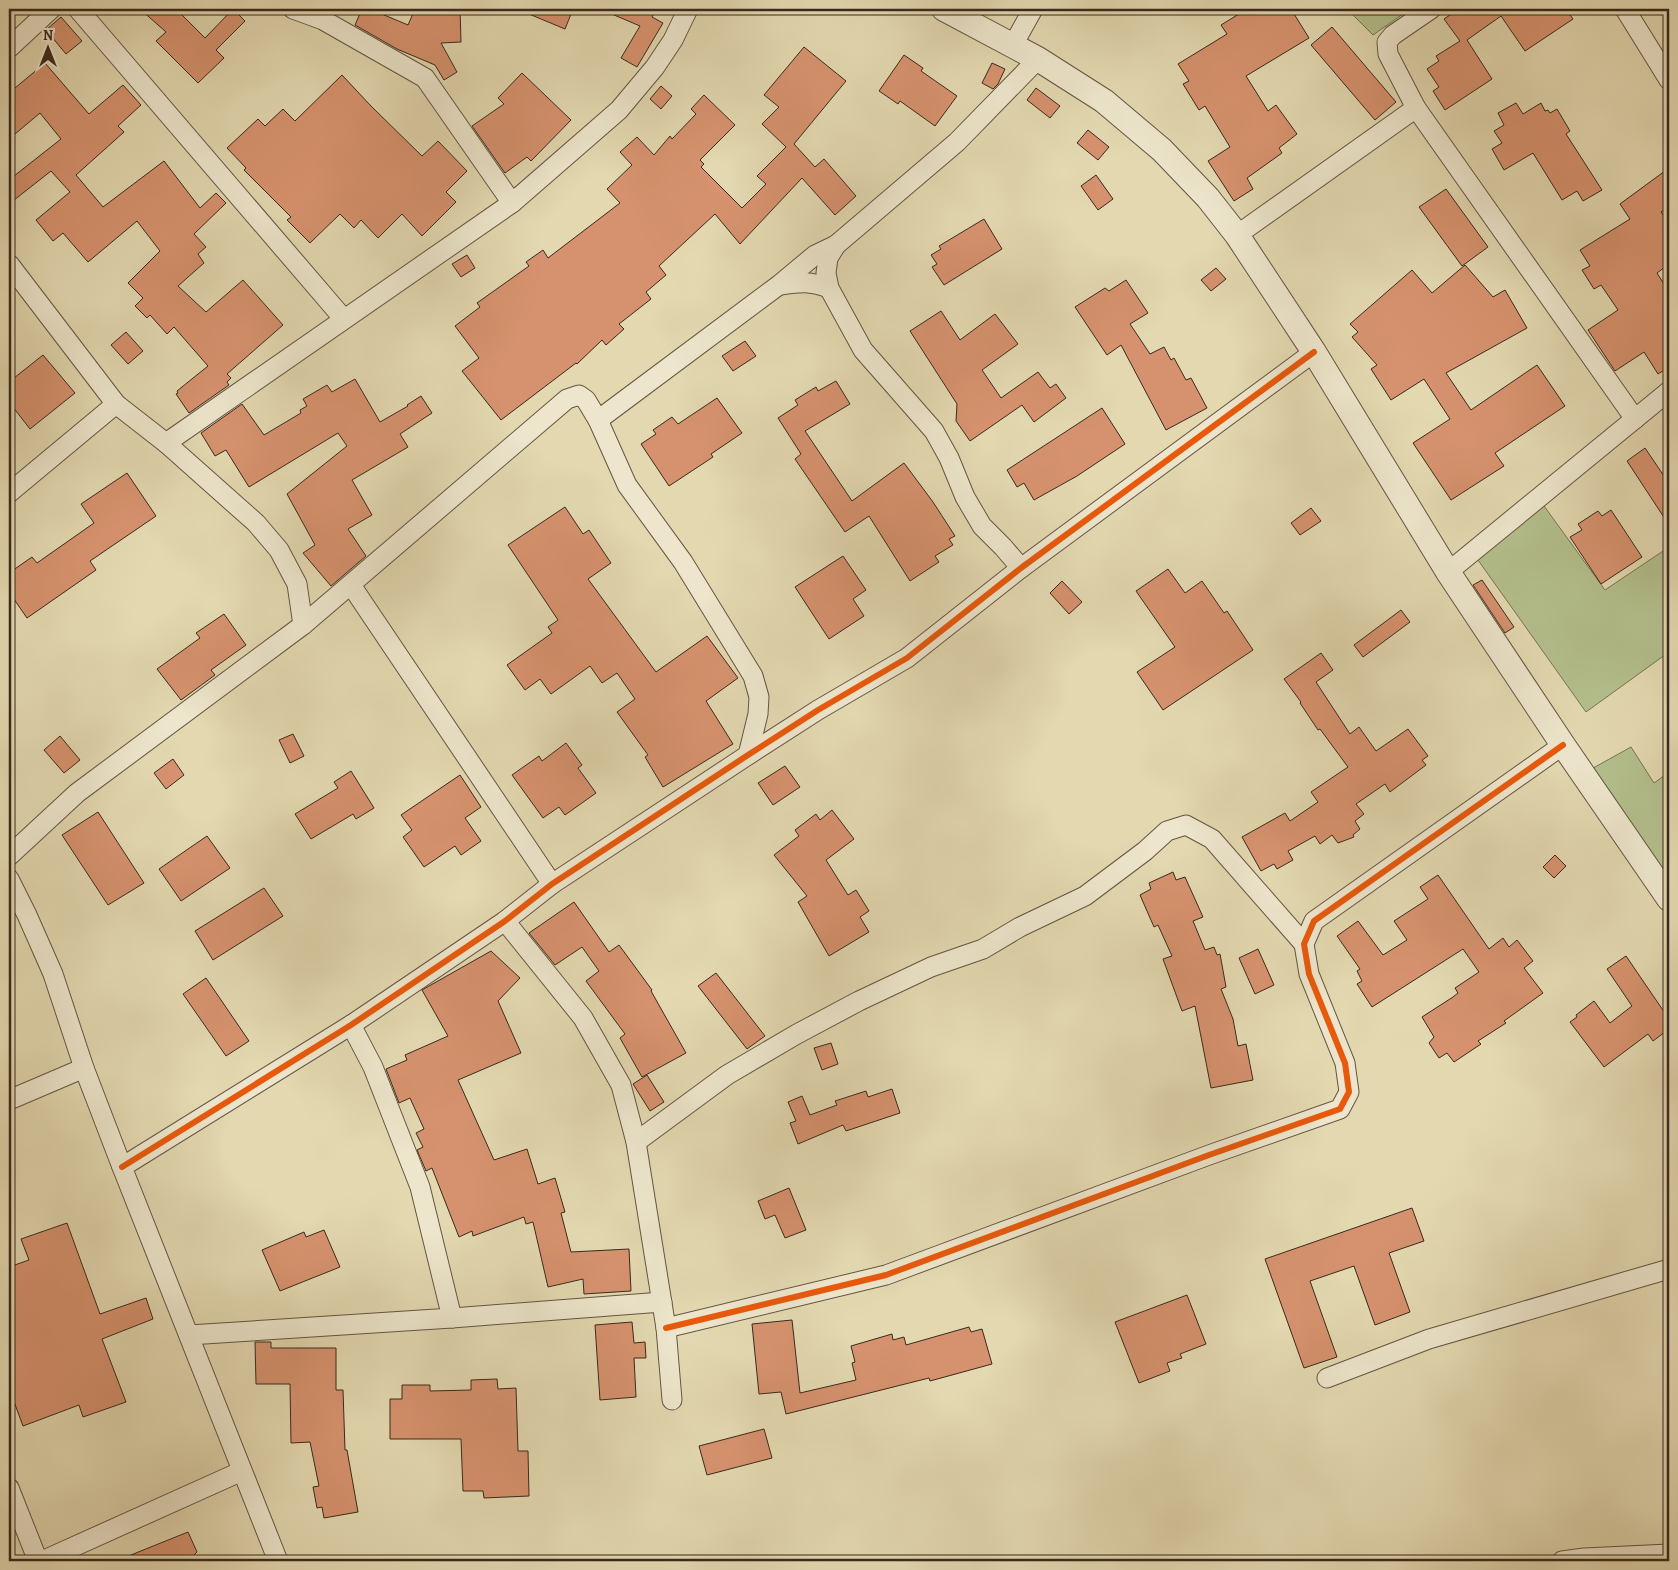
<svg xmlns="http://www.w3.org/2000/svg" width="1678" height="1570" font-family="Alegreya,serif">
<rect width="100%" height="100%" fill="#e3d8b0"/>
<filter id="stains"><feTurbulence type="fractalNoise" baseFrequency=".004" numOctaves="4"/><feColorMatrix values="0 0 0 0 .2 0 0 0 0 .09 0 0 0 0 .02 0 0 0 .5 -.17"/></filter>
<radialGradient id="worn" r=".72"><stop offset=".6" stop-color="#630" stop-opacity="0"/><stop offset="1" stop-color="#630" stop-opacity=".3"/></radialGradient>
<g fill="#b3bf8c" stroke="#767454">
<path d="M 1347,9 L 1410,9 L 1373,35 Z"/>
<path d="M 1544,506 L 1605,590 L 1669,547 L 1669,652 L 1586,712 L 1473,553 Z"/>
<path d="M 1631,747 L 1654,783 L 1669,772 L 1669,887 L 1586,772 Z"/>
</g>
<g fill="#d6926e" stroke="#3a291d">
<path d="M 140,9 L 176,9 L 205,38 L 233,9 L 245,21 L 216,50 L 224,58 L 198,83 L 156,41 L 166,32 Z"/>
<path d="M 362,9 L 370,9 L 408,25 L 415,9 L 460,9 L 461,42 L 441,43 L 457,72 L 444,80 L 435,65 L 397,49 L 355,25 Z"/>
<path d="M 517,9 L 573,9 L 565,29 Z"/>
<path d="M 600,9 L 656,9 L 652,17 L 663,23 L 637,67 L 621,58 L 640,26 Z"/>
<path d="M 1247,9 L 1291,9 L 1309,38 L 1246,76 L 1268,111 L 1276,105 L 1297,134 L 1279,148 L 1282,153 L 1247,178 L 1253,189 L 1234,201 L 1208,161 L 1230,147 L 1205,106 L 1199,110 L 1183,84 L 1189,81 L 1178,64 L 1227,34 L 1221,25 Z"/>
<path d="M 1459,9 L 1566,9 L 1573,19 L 1525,51 L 1501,16 L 1467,40 L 1492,79 L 1445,110 L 1433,91 L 1439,87 L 1427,69 L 1439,61 L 1436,56 L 1460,41 L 1444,19 Z"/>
<path d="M 61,17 L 82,41 L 66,54 L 46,30 Z"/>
<path d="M 1332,27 L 1396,102 L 1375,120 L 1311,45 Z"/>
<path d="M 804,47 L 846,81 L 794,144 L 815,167 L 824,159 L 856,196 L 835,215 L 802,178 L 740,244 L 715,214 L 659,266 L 666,275 L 646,292 L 651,299 L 619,324 L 624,329 L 606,345 L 602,340 L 577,364 L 576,363 L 501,420 L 462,371 L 479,358 L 455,326 L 480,307 L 477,303 L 529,266 L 526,262 L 543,250 L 548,258 L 620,203 L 607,189 L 632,165 L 620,152 L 637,137 L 654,155 L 670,136 L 672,139 L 696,114 L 691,109 L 704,95 L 735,125 L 700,160 L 704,164 L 701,167 L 742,208 L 766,184 L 757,176 L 786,147 L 762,124 L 779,107 L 764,95 Z"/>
<path d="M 904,55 L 923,68 L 921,71 L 957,96 L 935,126 L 900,101 L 898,104 L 879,91 Z"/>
<path d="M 45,63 L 89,114 L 123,85 L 141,105 L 118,126 L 124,132 L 76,175 L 103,207 L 164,161 L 200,208 L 216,193 L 226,203 L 194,234 L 206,247 L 198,254 L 204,263 L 178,286 L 206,312 L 243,280 L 283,325 L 227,374 L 231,378 L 227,382 L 229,385 L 189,413 L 176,394 L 178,393 L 177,391 L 208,366 L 174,327 L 167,334 L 150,315 L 147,318 L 135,306 L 143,298 L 128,283 L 160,251 L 137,221 L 88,262 L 63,233 L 53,241 L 36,220 L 70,192 L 51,171 L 9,204 L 9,180 L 61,139 L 40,113 L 9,139 L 9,93 Z"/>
<path d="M 992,63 L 1005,69 L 998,84 L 993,89 L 982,83 Z"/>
<path d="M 522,73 L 571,120 L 531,161 L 527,157 L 505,173 L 472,126 L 504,104 L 498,98 Z"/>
<path d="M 342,75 L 371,106 L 422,156 L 438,141 L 467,171 L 446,192 L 456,202 L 422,236 L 402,214 L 378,238 L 361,220 L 354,228 L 340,214 L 310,243 L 287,220 L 291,217 L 244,170 L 246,168 L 227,148 L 258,119 L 265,126 L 283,109 L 295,121 Z"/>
<path d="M 661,86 L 672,96 L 661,109 L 650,99 Z"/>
<path d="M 1036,88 L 1060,106 L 1050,118 L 1027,100 Z"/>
<path d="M 1516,103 L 1523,114 L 1541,103 L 1545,111 L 1548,110 L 1550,113 L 1557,109 L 1570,131 L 1566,134 L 1602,190 L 1583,201 L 1577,191 L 1562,200 L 1533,153 L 1504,170 L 1492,149 L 1502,143 L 1494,131 L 1504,125 L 1498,113 Z"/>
<path d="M 1088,130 L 1109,147 L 1098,160 L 1077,143 Z"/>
<path d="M 1669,168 L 1669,206 L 1661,212 L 1669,223 L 1669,264 L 1657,273 L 1669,292 L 1669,367 L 1658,374 L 1644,352 L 1615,371 L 1588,330 L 1618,310 L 1601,285 L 1594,289 L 1582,270 L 1590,266 L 1580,250 L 1630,219 L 1620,204 Z"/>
<path d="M 1096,175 L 1113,199 L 1098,210 L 1081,186 Z"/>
<path d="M 1446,189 L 1488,247 L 1462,266 L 1419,207 Z"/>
<path d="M 984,219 L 1002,249 L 944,285 L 932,267 L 937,264 L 931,255 L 941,249 L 939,246 Z"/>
<path d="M 467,255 L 475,268 L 461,277 L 452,264 Z"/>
<path d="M 1465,265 L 1493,297 L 1505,290 L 1527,328 L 1446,373 L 1471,410 L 1537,365 L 1565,406 L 1495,453 L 1504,466 L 1451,500 L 1413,443 L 1450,419 L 1424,379 L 1391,400 L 1371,369 L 1377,365 L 1352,337 L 1358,332 L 1350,324 L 1412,270 L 1432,293 Z"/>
<path d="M 1216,268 L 1226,279 L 1211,291 L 1201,280 Z"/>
<path d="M 1126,280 L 1148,313 L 1130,324 L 1150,354 L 1164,347 L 1171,360 L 1174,358 L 1186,380 L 1191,378 L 1207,408 L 1166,430 L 1121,345 L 1107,355 L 1075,307 L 1105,288 L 1109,291 Z"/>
<path d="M 941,311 L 960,340 L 995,314 L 1018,344 L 982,370 L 1001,398 L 1038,372 L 1050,388 L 1056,384 L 1066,398 L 1034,422 L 1022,405 L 970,441 L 956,421 L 957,404 L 910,331 Z"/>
<path d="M 126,332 L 143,351 L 128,364 L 111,345 Z"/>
<path d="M 745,341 L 756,356 L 733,371 L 722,356 Z"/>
<path d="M 43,355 L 75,393 L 30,429 L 9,402 L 9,382 Z"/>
<path d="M 355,379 L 380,422 L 408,406 L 407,405 L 421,396 L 432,413 L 400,434 L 408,447 L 352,480 L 372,515 L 348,529 L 366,556 L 331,586 L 303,553 L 315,545 L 287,494 L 347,446 L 338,433 L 249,487 L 226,450 L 215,456 L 201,433 L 242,404 L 264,435 L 301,413 L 300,410 L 307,406 L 303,399 L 327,385 L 332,392 Z"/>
<path d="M 836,381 L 850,404 L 805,431 L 852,501 L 904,463 L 933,502 L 955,536 L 949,539 L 953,545 L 935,556 L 939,562 L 910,581 L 869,516 L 845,532 L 795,459 L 801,454 L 778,418 L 798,405 L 795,400 L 816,387 L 818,391 Z"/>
<path d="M 717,398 L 742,433 L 711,454 L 713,457 L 669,486 L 641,444 L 656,434 L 653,430 L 672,417 L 678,424 Z"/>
<path d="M 1102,408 L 1125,444 L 1077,476 L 1034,500 L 1024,483 L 1017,487 L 1007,470 Z"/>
<path d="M 1645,448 L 1664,476 L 1669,472 L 1669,525 L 1627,461 Z"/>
<path d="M 127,473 L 156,516 L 90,561 L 96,570 L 27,618 L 9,592 L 9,573 L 32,557 L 37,563 L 94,523 L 81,504 Z"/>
<path d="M 565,507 L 583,534 L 589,530 L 611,563 L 588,579 L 656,672 L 707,636 L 738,678 L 706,701 L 733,744 L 663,787 L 645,757 L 648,755 L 617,712 L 635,699 L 617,673 L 602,683 L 590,666 L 551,694 L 540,679 L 525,690 L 507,665 L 552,633 L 548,627 L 558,620 L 508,545 Z"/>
<path d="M 1311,508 L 1321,521 L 1300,535 L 1291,523 Z"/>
<path d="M 1611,510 L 1642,557 L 1601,584 L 1570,537 L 1582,530 L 1578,524 L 1598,511 L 1602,516 Z"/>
<path d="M 843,556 L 866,590 L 853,599 L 864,616 L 829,639 L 795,587 Z"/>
<path d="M 1168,569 L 1185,593 L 1202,581 L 1224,613 L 1227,611 L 1253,650 L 1163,710 L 1137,672 L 1175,647 L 1136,591 Z"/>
<path d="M 1482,580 L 1514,627 L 1505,633 L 1473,585 Z"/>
<path d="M 1062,581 L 1082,602 L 1069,614 L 1050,593 Z"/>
<path d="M 1401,610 L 1410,622 L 1363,657 L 1354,645 Z"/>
<path d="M 224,614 L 246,645 L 211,670 L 215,675 L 181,700 L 157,669 L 200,638 L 196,633 Z"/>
<path d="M 1321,653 L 1333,670 L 1316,682 L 1350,734 L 1359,727 L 1376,751 L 1408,729 L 1428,756 L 1422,760 L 1426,765 L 1390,792 L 1385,784 L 1356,804 L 1364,814 L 1355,821 L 1360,829 L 1353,835 L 1354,837 L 1338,843 L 1332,835 L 1320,844 L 1315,836 L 1288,851 L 1293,860 L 1277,869 L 1274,864 L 1261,871 L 1242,837 L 1285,813 L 1290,821 L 1318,802 L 1311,792 L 1348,767 L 1320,729 L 1318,730 L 1300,703 L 1301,702 L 1284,679 Z"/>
<path d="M 293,734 L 304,756 L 290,763 L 279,740 Z"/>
<path d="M 60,736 L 80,760 L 64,773 L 44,750 Z"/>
<path d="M 566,743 L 582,765 L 578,768 L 596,793 L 565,815 L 559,807 L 543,818 L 512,775 L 539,756 L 542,761 Z"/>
<path d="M 173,759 L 184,775 L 166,789 L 154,773 Z"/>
<path d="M 785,766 L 800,787 L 773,805 L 758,783 Z"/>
<path d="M 351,771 L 374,808 L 356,819 L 353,814 L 311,839 L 295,814 L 338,788 L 334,782 Z"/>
<path d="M 460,775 L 481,807 L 465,818 L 481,841 L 461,855 L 455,846 L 424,867 L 403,837 L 412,830 L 401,815 Z"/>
<path d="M 832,810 L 854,839 L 826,860 L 848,895 L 856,890 L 869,911 L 860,917 L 869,932 L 829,956 L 798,902 L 807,896 L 774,855 L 799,836 L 795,830 L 816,814 L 820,820 Z"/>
<path d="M 98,812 L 144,883 L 108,905 L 62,835 Z"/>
<path d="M 207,836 L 230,868 L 181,901 L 159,869 Z"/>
<path d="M 1555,855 L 1566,866 L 1554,878 L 1543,867 Z"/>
<path d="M 1173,872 L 1176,880 L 1185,877 L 1203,917 L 1193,921 L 1205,950 L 1214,947 L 1217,955 L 1220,954 L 1226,987 L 1221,989 L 1233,1019 L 1238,1046 L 1246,1044 L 1253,1080 L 1211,1088 L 1195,1006 L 1182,1011 L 1163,959 L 1172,956 L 1158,925 L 1154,927 L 1140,895 L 1151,889 L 1149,883 Z"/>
<path d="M 1438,875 L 1489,949 L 1503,938 L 1509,947 L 1517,940 L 1533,961 L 1524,968 L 1543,993 L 1504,1021 L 1506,1023 L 1478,1041 L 1481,1044 L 1454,1062 L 1447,1053 L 1439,1058 L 1429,1043 L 1434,1037 L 1422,1017 L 1453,997 L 1458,993 L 1455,988 L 1479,972 L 1463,949 L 1372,1007 L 1357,984 L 1362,981 L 1357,971 L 1360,969 L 1337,936 L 1358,921 L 1383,955 L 1407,940 L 1394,921 L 1428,899 L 1420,887 Z"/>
<path d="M 264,888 L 283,916 L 213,960 L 195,931 Z"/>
<path d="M 574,902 L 609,952 L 619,945 L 652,990 L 651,991 L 686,1053 L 642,1077 L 620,1038 L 625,1034 L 586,981 L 599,971 L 582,947 L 555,965 L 529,933 Z"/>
<path d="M 1258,949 L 1274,985 L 1255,994 L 1239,958 Z"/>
<path d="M 491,951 L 520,978 L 498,1001 L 521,1053 L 458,1080 L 494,1160 L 527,1149 L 538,1184 L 555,1178 L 565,1212 L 561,1213 L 571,1252 L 629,1249 L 631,1291 L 584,1294 L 583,1279 L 548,1287 L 533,1222 L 526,1224 L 524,1217 L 473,1236 L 472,1231 L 459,1237 L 432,1168 L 426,1171 L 417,1150 L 423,1147 L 416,1133 L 424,1129 L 410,1098 L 399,1103 L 386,1069 L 407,1060 L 405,1055 L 448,1036 L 422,990 Z"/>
<path d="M 1626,956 L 1669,1019 L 1669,1029 L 1653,1041 L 1648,1034 L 1604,1067 L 1570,1022 L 1577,1017 L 1576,1015 L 1594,1001 L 1610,1023 L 1632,1006 L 1607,969 Z"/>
<path d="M 716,973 L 765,1036 L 747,1049 L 698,986 Z"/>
<path d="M 206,978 L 249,1041 L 226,1056 L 183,994 Z"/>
<path d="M 831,1043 L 838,1064 L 822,1070 L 814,1048 Z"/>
<path d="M 647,1075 L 664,1102 L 650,1111 L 633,1084 Z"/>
<path d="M 892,1089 L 900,1113 L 846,1131 L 843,1125 L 798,1144 L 790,1123 L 796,1121 L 788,1102 L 802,1096 L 810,1115 L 837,1105 L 835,1101 L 866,1091 L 868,1097 Z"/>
<path d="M 789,1188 L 806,1230 L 785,1238 L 775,1215 L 765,1219 L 758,1201 Z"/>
<path d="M 1412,1208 L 1424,1241 L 1389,1253 L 1410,1312 L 1375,1325 L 1354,1266 L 1310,1281 L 1337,1357 L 1304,1368 L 1265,1259 Z"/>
<path d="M 67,1223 L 100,1314 L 146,1298 L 153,1319 L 102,1339 L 126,1402 L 83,1417 L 79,1405 L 23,1426 L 9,1388 L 9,1267 L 29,1260 L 21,1239 Z"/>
<path d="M 324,1230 L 340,1267 L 280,1291 L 262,1250 L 304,1232 L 306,1237 Z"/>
<path d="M 1187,1295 L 1206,1344 L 1180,1354 L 1182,1358 L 1167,1363 L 1170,1371 L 1139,1383 L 1115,1322 Z"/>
<path d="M 792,1320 L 800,1393 L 856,1380 L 852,1363 L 855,1362 L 851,1346 L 892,1334 L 893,1340 L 904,1337 L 906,1345 L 969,1327 L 971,1332 L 982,1329 L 992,1364 L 930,1381 L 929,1378 L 786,1414 L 781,1392 L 759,1394 L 752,1324 Z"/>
<path d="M 632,1322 L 634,1343 L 645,1342 L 646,1358 L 634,1358 L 636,1397 L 600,1400 L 595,1325 Z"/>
<path d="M 255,1342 L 271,1342 L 271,1348 L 336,1348 L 336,1390 L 343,1390 L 345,1450 L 347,1450 L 358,1512 L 324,1518 L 322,1507 L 317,1508 L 313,1487 L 319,1486 L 310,1442 L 291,1443 L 290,1384 L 256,1384 Z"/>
<path d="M 497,1379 L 498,1389 L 516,1388 L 518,1451 L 528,1451 L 529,1496 L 484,1498 L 483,1491 L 463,1491 L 461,1439 L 390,1439 L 390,1399 L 402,1399 L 402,1385 L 430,1385 L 430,1391 L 471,1390 L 471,1380 Z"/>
<path d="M 764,1429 L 772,1458 L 707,1475 L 699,1446 Z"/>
<path d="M 188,1532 L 197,1552 L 188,1561 L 116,1561 Z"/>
</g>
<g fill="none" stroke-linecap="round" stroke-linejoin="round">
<g stroke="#645542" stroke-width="21">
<g id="minor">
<path d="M 78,9 L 343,318"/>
<path d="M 293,9 L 323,20 L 425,78 L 512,203"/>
<path d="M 1431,9 L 1393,35 L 1387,42 L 1388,54 L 1416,108 L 1635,419"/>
<path d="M 1625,9 L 1669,80"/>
<path d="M 1013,45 L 1033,9"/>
<path d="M 9,48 L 51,9"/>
<path d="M 1237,235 L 1416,108"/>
<path d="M 9,264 L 116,404 L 166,443 L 256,523 L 279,550 L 297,584 L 303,625"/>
<path d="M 780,285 C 801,282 810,281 829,288"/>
<path d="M 598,420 L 779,285 L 815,255 L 836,245"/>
<path d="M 166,443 L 512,203 L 619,110 L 655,67 L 673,40 L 688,9"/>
<path d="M 9,493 L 116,404"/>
<path d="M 1021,568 L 1003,547 L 982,526 L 965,497 L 949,458 L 934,431 L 863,350 L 829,288 L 826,273 L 828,258 L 836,245 L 957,142 L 1038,59"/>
<path d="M 1448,572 L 1669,391"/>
<path d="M 351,585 L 552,884"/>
<path d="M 9,856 L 77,793 L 303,625 L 567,399 L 579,395 L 586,400 L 598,420 L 627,485 L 683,562 L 753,676 L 759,697 L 758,714 L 748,755"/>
<path d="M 9,879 L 27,915 L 53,974 L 84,1068 L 122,1167 L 278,1561"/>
<path d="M 505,921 L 583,1018 L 621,1085 L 636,1142 L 666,1328 L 672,1400"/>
<path d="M 351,1025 L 373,1067 L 420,1187 L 452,1318"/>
<path d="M 9,1100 L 84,1068"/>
<path d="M 636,1142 L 727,1075 L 797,1034 L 859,1001 L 931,967 L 983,949 L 1020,927 L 1085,896 L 1145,851 L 1167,831 L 1186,825 L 1212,839 L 1304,944"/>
<path d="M 122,1167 L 351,1025 L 505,921 L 552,884 L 748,755 L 818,710 L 907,658 L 1021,568 L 1314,352"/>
<path d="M 666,1328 L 886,1275 L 1209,1155 L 1340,1109 L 1349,1092 L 1345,1063 L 1309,974 L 1304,944 L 1314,921 L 1563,745"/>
<path d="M 189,1335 L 452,1318 L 662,1302"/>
<path d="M 1327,1378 L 1429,1339 L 1669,1269"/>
<path d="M 9,1488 L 38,1561"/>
<path d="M 42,1561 L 242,1471"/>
<path d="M 1562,1561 L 1584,1558 L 1669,1554"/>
</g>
</g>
<g stroke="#645542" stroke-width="26">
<path id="tertiary" d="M 944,9 L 1038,59 L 1104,101 L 1162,150 L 1208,198 L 1237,235 L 1314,352 L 1448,572 L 1563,745 L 1669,899"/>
</g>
<use href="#minor" stroke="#ede6cc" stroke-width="19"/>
<use href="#tertiary" stroke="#ede6cc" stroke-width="24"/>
<g stroke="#ede6cc" stroke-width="9">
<g id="cycleway">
<path d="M 122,1167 L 351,1025 L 505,921 L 552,884 L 748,755 L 818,710 L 907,658 L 1021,568 L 1314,352"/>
<path d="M 666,1328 L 886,1275 L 1209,1155 L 1340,1109 L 1349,1092 L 1345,1063 L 1309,974 L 1304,944 L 1314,921 L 1563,745"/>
</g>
</g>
<use href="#cycleway" stroke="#e8590c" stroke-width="6"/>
</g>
<rect width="1678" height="1570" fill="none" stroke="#e3d8b0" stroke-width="30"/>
<rect x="10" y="10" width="1658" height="1550" fill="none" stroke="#3a291d" stroke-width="2.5"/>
<rect x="15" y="15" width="1648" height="1540" fill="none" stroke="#3a291d"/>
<g transform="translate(48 48)" stroke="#ede6cc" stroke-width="4" paint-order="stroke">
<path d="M0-4L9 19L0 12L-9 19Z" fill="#3a291d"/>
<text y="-8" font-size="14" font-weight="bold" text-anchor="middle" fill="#3a291d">N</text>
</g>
<rect width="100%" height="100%" filter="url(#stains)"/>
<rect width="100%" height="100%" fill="url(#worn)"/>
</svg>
